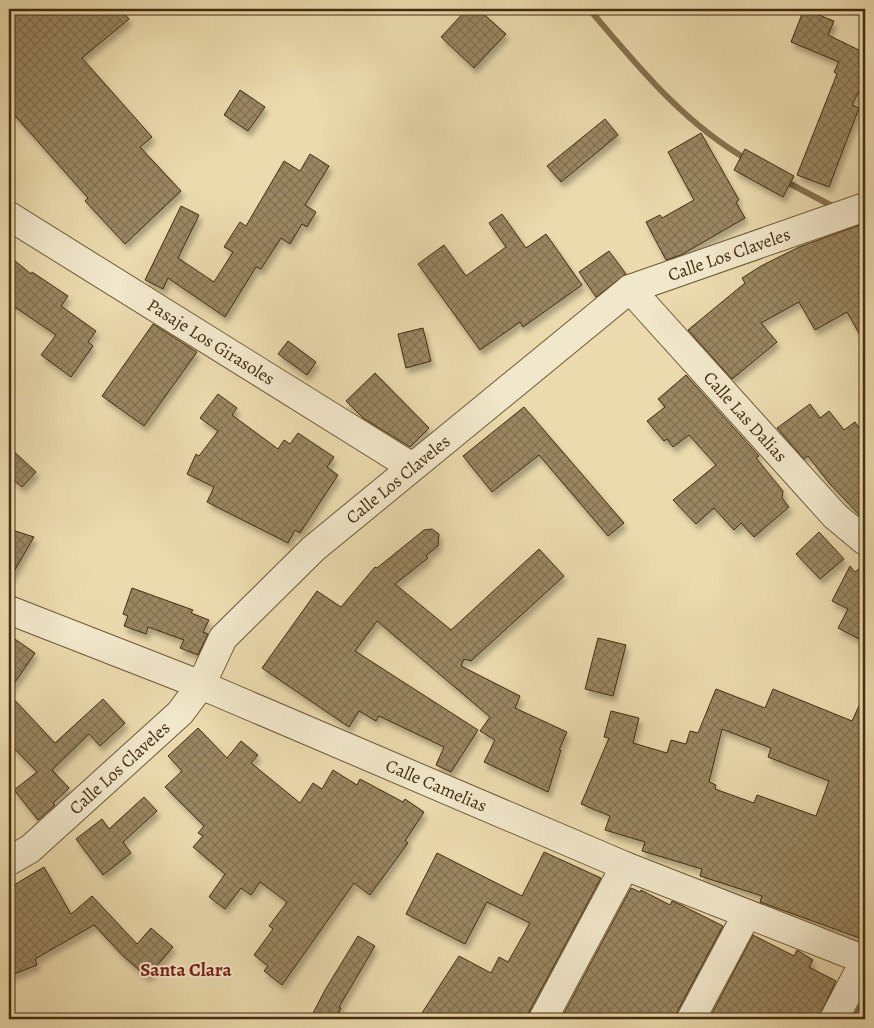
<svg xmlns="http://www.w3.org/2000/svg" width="874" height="1028" font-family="Alegreya,serif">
<defs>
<pattern id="building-cross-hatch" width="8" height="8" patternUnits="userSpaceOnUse" patternTransform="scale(1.25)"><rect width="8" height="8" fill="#9a8762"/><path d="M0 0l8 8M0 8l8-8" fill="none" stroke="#7f6f4f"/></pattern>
<filter id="shadow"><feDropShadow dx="3" dy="5.5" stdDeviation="2.5" flood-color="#0004"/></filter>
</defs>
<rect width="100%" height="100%" fill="#eadaad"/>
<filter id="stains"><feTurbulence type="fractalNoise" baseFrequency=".004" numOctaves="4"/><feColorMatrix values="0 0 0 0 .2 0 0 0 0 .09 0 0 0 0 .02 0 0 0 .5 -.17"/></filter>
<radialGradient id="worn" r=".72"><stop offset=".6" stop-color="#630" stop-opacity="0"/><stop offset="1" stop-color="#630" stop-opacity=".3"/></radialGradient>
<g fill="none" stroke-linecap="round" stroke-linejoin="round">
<g stroke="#86714e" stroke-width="6">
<path d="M 589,9 C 637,65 683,123 748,160"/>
<path d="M 783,180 L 836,208"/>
<path d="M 853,219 L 865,228"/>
</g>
</g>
<g fill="url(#building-cross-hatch)" stroke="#442d10" fill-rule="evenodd" filter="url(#shadow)">
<path d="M 9,9 L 120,9 L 129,19 L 82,58 L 152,137 L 140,147 L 181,191 L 125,244 L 85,201 L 88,198 L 9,109 Z"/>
<path d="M 467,9 L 478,9 L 506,34 L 474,68 L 441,37 Z"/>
<path d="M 804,9 L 834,21 L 828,35 L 865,53 L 865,79 L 852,105 L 859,108 L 829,187 L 797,175 L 837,74 L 834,72 L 839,62 L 791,42 Z"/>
<path d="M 240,90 L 265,107 L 248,131 L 224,115 Z"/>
<path d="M 605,119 L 618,135 L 561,182 L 547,166 Z"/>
<path d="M 701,133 L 739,200 L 736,202 L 745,218 L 681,255 L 666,260 L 646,222 L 660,215 L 662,218 L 694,200 L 668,152 Z"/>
<path d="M 745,149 L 794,176 L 783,197 L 734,170 Z"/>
<path d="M 310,154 L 329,166 L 305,205 L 316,212 L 307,227 L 302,224 L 290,244 L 281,238 L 261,269 L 256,267 L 225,317 L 168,278 L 163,289 L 145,280 L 181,206 L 199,215 L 178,258 L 214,282 L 233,252 L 224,247 L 240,222 L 246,226 L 284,161 L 300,171 Z"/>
<path d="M 502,214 L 526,248 L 546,234 L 582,285 L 523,327 L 520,322 L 480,350 L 418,264 L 444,245 L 466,276 L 506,247 L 489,223 Z"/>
<path d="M 860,225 L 865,234 L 865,344 L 847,312 L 815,330 L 799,302 L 761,323 L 777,342 L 732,379 L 688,330 L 745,283 L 742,278 L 761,266 L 799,247 Z"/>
<path d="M 609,251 L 626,274 L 596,297 L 579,272 Z"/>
<path d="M 9,256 L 31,274 L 32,272 L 68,296 L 61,306 L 96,331 L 88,342 L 93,346 L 71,377 L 41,355 L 56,335 L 9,303 Z"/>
<path d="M 153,324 L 197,352 L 144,426 L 102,396 Z"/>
<path d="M 423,328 L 431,361 L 406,368 L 398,334 Z"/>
<path d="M 288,341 L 316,362 L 307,375 L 278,354 Z"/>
<path d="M 375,373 L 429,428 L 410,447 L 363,418 L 346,401 Z"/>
<path d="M 686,375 L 759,456 L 756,458 L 783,491 L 782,498 L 789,507 L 754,537 L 741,523 L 734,530 L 714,508 L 696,524 L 673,500 L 716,465 L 689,435 L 673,447 L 667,439 L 664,441 L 647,421 L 665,407 L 658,399 Z"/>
<path d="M 218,394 L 237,408 L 232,415 L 278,449 L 284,440 L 290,444 L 298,433 L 334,457 L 327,467 L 338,475 L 300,533 L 295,530 L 288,543 L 207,502 L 214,487 L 187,474 L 196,454 L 199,456 L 218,431 L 200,418 Z"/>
<path d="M 810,404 L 820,418 L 829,411 L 844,430 L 855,422 L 865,436 L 865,521 L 829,483 L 808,456 L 804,459 L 777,428 Z"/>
<path d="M 524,407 L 624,523 L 608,536 L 539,455 L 492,492 L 463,456 Z"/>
<path d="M 9,447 L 36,472 L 22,487 L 9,476 Z"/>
<path d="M 9,529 L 34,537 L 9,580 Z"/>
<path d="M 432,529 L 439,534 L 438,546 L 426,556 L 428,558 L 395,584 L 451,630 L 539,549 L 564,576 L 471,661 L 464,659 L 461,666 L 520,696 L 515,708 L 567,732 L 559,750 L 561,750 L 548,792 L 484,762 L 495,740 L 480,731 L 490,717 L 377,621 L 355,651 L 478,730 L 451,772 L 436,765 L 444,747 L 379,716 L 376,721 L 359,711 L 349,727 L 262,668 L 317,591 L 341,607 L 375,567 L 377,568 L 424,530 Z"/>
<path d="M 819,532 L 844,559 L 820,579 L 796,554 Z"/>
<path d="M 865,564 L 865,642 L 838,628 L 848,609 L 832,601 L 850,566 L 855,572 Z"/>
<path d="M 132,588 L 193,610 L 191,613 L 209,620 L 203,632 L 208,634 L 198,655 L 180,648 L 184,640 L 148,627 L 146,634 L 124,626 L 128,616 L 123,614 Z"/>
<path d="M 9,635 L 35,653 L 9,691 Z"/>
<path d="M 598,638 L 626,645 L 613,696 L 585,689 Z"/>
<path d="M 716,689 L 765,708 L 773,689 L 852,721 L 865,693 L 865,940 L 760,902 L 762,896 L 700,876 L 702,869 L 642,851 L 645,842 L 605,830 L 610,816 L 581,804 L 609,738 L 604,737 L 611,711 L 639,718 L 633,743 L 667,753 L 671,740 L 686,744 L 690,731 L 698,733 ZM 722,729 L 771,748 L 768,757 L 829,781 L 816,816 L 757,795 L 754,803 L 715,789 L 716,785 L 709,782 Z"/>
<path d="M 9,694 L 55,743 L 103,699 L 125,723 L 100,746 L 89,734 L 52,770 L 69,788 L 53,803 L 55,805 L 38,820 L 14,790 L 37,772 L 9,743 Z"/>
<path d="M 198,728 L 227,758 L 241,741 L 258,755 L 251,763 L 300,803 L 313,783 L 322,789 L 333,770 L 357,785 L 360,779 L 403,802 L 405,799 L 424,812 L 405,841 L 408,843 L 370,895 L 354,883 L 282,985 L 264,971 L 268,966 L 254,955 L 273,929 L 269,926 L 287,902 L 260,882 L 251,895 L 241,888 L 225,909 L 209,897 L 225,874 L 193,847 L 203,836 L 198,833 L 204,826 L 165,787 L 182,771 L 168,756 Z"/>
<path d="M 144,797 L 157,811 L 123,842 L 131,853 L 103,875 L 76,839 L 102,819 L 109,829 Z"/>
<path d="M 544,852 L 601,878 L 529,1012 L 527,1019 L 418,1019 L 459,956 L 491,973 L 499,957 L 508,962 L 530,923 L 487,902 L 465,944 L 406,914 L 437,853 L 522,896 Z"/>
<path d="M 44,867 L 71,914 L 92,896 L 137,944 L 151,928 L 173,947 L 147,977 L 123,956 L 94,925 L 35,959 L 37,965 L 9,976 L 9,888 Z"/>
<path d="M 631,888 L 640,892 L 641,890 L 670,905 L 672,901 L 681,905 L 723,926 L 677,1012 L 675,1019 L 561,1019 Z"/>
<path d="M 753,935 L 794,956 L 797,950 L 813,960 L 809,967 L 836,981 L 818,1019 L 709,1019 Z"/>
<path d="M 358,936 L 375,946 L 339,1007 L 341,1008 L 335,1019 L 310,1019 L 325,990 Z"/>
<path d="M 864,996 L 865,1019 L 852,1019 Z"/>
</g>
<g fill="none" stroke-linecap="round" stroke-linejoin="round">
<g stroke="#6e5837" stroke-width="30">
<g id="minor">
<path id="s1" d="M 9,216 L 412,467"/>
<path id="s2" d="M 630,289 L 835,516 L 865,541"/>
<path id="s3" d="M 9,610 L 201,685 L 625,866 L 865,960"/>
<path id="s4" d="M 9,861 L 30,849 L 180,713 L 201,685 L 223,638 L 313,549 L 630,289 L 865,207"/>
<path d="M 543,1019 L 625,866"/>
<path d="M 691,1019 L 747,914"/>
<path d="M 834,1019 L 865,960"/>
</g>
</g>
<use href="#minor" stroke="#f1e7ca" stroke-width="28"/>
</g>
<g text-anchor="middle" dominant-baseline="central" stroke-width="4" stroke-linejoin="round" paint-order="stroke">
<g font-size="18" fill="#442d10" stroke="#f1e7ca">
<text stroke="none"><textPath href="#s4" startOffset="955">Calle Los Claveles</textPath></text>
<text stroke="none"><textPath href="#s1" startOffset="238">Pasaje Los Girasoles</textPath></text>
<text stroke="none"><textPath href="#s2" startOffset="172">Calle Las Dalias</textPath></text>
<text stroke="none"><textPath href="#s4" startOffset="550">Calle Los Claveles</textPath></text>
<text stroke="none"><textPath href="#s4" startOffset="145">Calle Los Claveles</textPath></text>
<text stroke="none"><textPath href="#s3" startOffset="462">Calle Camelias</textPath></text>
</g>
<g font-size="19" font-weight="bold" fill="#7a1f14" stroke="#f1e7ca">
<text x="186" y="970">Santa Clara</text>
</g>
</g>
<rect width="874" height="1028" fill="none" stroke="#eadaad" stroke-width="30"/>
<rect x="10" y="10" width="854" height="1008" fill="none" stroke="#442d10" stroke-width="2.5"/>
<rect x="15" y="15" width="844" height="998" fill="none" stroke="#442d10"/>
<rect width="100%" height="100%" filter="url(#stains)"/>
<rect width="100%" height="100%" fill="url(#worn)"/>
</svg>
